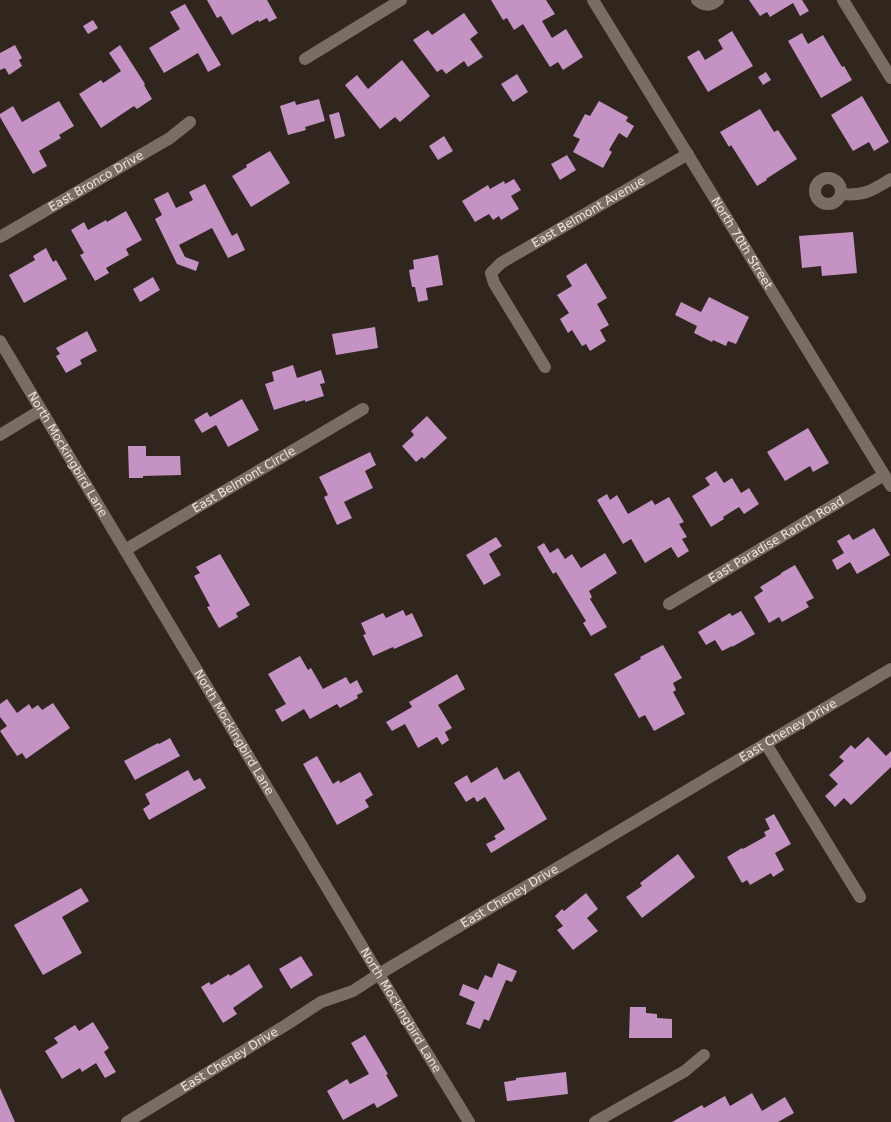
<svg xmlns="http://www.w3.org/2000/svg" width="891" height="1122" font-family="'DejaVu Sans',sans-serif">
<rect width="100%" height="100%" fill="#30261e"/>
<g fill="#c493c3">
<path d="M 207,0 L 267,0 L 277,18 L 269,22 L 267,18 L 259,22 L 258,20 L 232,35 L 221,16 L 217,18 Z"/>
<path d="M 491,0 L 546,0 L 555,14 L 542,21 L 552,38 L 566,29 L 583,57 L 563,70 L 558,62 L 550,67 L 523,24 L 514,30 L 507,18 L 503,20 Z"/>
<path d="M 749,0 L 802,0 L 809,11 L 800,16 L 793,3 L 770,17 L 767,12 L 760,16 Z"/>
<path d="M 185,4 L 221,65 L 208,72 L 198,53 L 164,73 L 149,48 L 180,29 L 170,12 Z"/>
<path d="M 464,13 L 478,33 L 470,39 L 483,57 L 468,67 L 464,61 L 446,74 L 442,69 L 437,72 L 413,40 L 428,30 L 432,35 Z"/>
<path d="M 93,20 L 98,28 L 88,34 L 83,26 Z"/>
<path d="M 732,31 L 753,66 L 708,92 L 687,57 L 699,50 L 705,60 L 723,49 L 718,40 Z"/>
<path d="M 802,33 L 808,44 L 823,35 L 842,67 L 844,66 L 852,80 L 821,98 L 788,41 Z"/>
<path d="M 15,45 L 22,58 L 19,60 L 22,66 L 9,75 L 5,68 L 0,70 L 0,53 Z"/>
<path d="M 120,45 L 145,84 L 144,85 L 152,99 L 137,109 L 134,106 L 101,128 L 79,94 L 101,80 L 103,83 L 121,71 L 109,53 Z"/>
<path d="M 402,60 L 430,96 L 400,122 L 395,117 L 380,129 L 345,85 L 357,75 L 368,89 Z"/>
<path d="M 766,72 L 771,80 L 763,85 L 758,77 Z"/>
<path d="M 517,74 L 528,92 L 513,102 L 501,84 Z"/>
<path d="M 862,96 L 889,142 L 874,151 L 869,142 L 853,151 L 831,115 Z"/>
<path d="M 319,99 L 325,121 L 305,127 L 306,130 L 288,135 L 280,106 L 295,101 L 296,105 Z"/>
<path d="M 59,101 L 74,126 L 59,135 L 61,138 L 39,151 L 47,166 L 33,174 L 0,117 L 0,114 L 13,106 L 22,122 Z"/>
<path d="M 599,101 L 628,117 L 626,121 L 634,126 L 627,138 L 619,133 L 609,150 L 612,152 L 603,168 L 573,152 L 580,139 L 573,136 L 585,114 L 590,116 Z"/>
<path d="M 760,109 L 774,132 L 778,130 L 797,159 L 766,179 L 767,180 L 757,186 L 731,145 L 729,147 L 720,132 Z"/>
<path d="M 339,112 L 345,136 L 335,139 L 329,115 Z"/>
<path d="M 444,136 L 453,151 L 438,160 L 429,146 Z"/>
<path d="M 270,151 L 290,183 L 251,207 L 232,176 L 247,167 L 246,165 Z"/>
<path d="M 567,155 L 576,170 L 560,180 L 551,164 Z"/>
<path d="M 514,179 L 521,190 L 511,196 L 519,209 L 501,220 L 499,216 L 493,220 L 489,214 L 475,222 L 462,201 L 488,185 L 490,189 L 504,181 L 505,184 Z"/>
<path d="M 205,184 L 232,236 L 237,233 L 245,250 L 228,258 L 212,228 L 179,245 L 185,257 L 199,262 L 196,271 L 177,264 L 155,219 L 162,215 L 154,199 L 168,192 L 176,208 L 193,200 L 189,192 Z"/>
<path d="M 126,211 L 142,240 L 126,249 L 129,255 L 106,268 L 109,273 L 95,281 L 80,255 L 84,253 L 71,230 L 84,222 L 88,230 L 106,220 L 107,222 Z"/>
<path d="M 853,232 L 857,273 L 822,276 L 821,266 L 802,268 L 799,236 Z"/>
<path d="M 46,248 L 53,262 L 56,260 L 67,279 L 24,303 L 9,275 L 35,260 L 33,256 Z"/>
<path d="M 438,255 L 443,285 L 426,288 L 428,300 L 418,302 L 415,287 L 412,287 L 409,270 L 414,269 L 413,260 Z"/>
<path d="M 586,263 L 607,298 L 597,304 L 609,325 L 600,330 L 606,341 L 590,351 L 586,344 L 582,346 L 572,330 L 568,333 L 560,319 L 569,313 L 557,295 L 572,286 L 566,276 Z"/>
<path d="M 153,277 L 160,290 L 140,302 L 133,289 Z"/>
<path d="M 709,297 L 749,317 L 736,344 L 728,341 L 726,346 L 713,340 L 712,342 L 694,333 L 697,326 L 675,315 L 681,302 L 701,312 Z"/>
<path d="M 375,327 L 378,348 L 336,355 L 332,334 Z"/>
<path d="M 87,331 L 97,351 L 80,360 L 82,364 L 66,373 L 56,356 L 60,354 L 56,348 Z"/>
<path d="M 293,365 L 297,378 L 321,370 L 325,383 L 320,384 L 324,396 L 305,402 L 305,400 L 274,410 L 265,384 L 274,381 L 272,372 Z"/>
<path d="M 242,399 L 259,430 L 228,447 L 216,425 L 202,433 L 194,420 L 207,412 L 210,417 Z"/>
<path d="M 427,416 L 447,438 L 424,459 L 422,457 L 416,462 L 402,446 L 414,435 L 411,431 Z"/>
<path d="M 808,428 L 829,463 L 813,472 L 810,466 L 785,481 L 767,452 Z"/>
<path d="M 128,446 L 146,446 L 146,456 L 180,456 L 181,475 L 143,476 L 143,478 L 129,478 Z"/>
<path d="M 370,452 L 376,465 L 365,471 L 373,488 L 344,502 L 352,518 L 337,525 L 324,497 L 328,495 L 319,477 Z"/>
<path d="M 716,471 L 724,483 L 732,478 L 741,493 L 749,488 L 759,504 L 744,514 L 739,507 L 723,517 L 724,519 L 711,527 L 692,496 L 710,485 L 705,478 Z"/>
<path d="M 607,494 L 610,500 L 617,495 L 628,514 L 652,500 L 655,505 L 669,497 L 684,522 L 679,524 L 687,537 L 682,539 L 689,551 L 678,558 L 671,547 L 645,563 L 631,539 L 623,544 L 597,500 Z"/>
<path d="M 874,528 L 890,555 L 857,574 L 850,562 L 837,570 L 832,560 L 844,553 L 837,541 L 849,534 L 853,540 Z"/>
<path d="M 496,537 L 502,546 L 489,554 L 501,575 L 484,585 L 466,555 Z"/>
<path d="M 544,543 L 550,553 L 558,548 L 565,559 L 572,554 L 581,568 L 605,553 L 617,573 L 589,591 L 592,597 L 590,599 L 607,627 L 591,636 L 583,623 L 586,621 L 556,572 L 553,574 L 537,547 Z"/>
<path d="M 220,554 L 250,605 L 236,613 L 238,617 L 219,628 L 207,607 L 210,606 L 194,576 L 200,573 L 196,567 Z"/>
<path d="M 795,565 L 814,598 L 806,602 L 809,607 L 782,622 L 779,617 L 769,623 L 754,597 L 763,591 L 760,587 L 781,574 L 781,573 Z"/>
<path d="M 403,610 L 406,616 L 412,613 L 423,636 L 394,649 L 393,647 L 373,656 L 363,635 L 366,634 L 361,623 L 383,613 L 386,618 Z"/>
<path d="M 741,611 L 755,634 L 732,647 L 732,646 L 722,651 L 715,640 L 706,645 L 698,632 L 730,613 L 732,616 Z"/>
<path d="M 663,645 L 682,678 L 673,683 L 676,690 L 673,692 L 685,714 L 654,731 L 645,715 L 639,718 L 614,674 L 641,659 L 640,657 Z"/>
<path d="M 300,656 L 308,670 L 311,668 L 323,689 L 346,677 L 350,684 L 357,680 L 363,692 L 357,695 L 358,698 L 340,708 L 337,704 L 310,719 L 304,709 L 282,722 L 275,710 L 286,704 L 268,674 Z"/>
<path d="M 457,674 L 465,689 L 438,705 L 452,728 L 445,732 L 449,740 L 442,745 L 437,737 L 418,748 L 405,724 L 392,731 L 386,722 L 412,707 L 409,702 Z"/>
<path d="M 7,699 L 17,713 L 29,704 L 32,709 L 38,705 L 42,710 L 53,703 L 70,728 L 26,759 L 22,753 L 17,756 L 0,731 L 7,726 L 0,717 L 0,704 Z"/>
<path d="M 868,737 L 886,756 L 891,751 L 891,767 L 851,805 L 844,798 L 835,807 L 825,796 L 838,784 L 829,775 L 844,761 L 839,757 L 851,745 L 855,749 Z"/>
<path d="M 170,738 L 180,756 L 135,780 L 124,761 L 158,743 L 159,744 Z"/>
<path d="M 317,756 L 333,784 L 339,780 L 340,783 L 360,772 L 373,795 L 365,800 L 369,807 L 337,825 L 303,764 Z"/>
<path d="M 497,767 L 504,780 L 519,771 L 547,819 L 491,853 L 486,844 L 496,839 L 494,836 L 505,829 L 485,797 L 477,802 L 474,797 L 466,802 L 454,783 L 467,775 L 471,783 Z"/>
<path d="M 188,770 L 194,781 L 200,778 L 206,788 L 149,820 L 143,809 L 150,804 L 145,794 Z"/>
<path d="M 774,814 L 791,844 L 775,853 L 784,870 L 773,877 L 771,873 L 750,885 L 747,880 L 742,883 L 727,857 L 742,848 L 743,849 L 766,836 L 764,832 L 770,829 L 765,819 Z"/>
<path d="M 678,854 L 695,877 L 642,918 L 626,897 L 642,886 L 640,883 Z"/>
<path d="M 81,888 L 89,901 L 62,917 L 82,953 L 43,975 L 14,925 Z"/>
<path d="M 586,893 L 598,909 L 587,918 L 598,931 L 573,950 L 557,930 L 563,926 L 555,916 L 562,909 L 564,911 Z"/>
<path d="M 301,956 L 313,975 L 291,989 L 279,969 Z"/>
<path d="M 498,963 L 517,971 L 512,982 L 506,980 L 489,1021 L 484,1019 L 480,1029 L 466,1024 L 475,1002 L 459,995 L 463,984 L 478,990 L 485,975 L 492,978 Z"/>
<path d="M 249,964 L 263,987 L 233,1008 L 237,1014 L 223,1023 L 201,987 L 209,982 L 211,985 L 229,974 L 230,976 Z"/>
<path d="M 630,1007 L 646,1007 L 646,1013 L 657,1014 L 657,1018 L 672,1019 L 672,1038 L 629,1038 Z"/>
<path d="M 93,1022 L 109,1048 L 104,1052 L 116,1072 L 105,1078 L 96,1063 L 82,1072 L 80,1068 L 62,1079 L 45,1051 L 58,1043 L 54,1038 L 75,1025 L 79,1031 Z"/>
<path d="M 365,1035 L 388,1074 L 386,1075 L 398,1096 L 377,1108 L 374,1103 L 343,1120 L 327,1091 L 347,1079 L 350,1084 L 369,1074 L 351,1043 Z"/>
<path d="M 566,1072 L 568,1094 L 507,1101 L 504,1082 L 516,1080 L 516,1078 Z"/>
<path d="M 0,1088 L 15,1122 L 0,1122 Z"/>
<path d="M 752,1093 L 762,1111 L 785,1097 L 794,1113 L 778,1122 L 672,1122 L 702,1105 L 704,1108 L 725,1096 L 730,1106 Z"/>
</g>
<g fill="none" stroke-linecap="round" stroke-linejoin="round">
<g stroke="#7a6e64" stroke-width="12">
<path id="s1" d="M 593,0 L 891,486"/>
<path d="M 697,0 C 704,6 711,6 718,0"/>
<path d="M 843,0 L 891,78"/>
<path d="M 305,59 L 401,0"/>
<circle cx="828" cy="191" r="13"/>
<path d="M 841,194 C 865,196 871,191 891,179"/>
<path id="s2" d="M 0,237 L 170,138 L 190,122"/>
<path id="s3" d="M 0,341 L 372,963 L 469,1122"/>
<path id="s4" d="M 545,367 L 494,283 L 491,273 L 501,263 L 688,154"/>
<path d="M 0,435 L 41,410"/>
<path id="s5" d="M 125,550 L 363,409"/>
<path id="s6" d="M 669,604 L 884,475"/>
<path d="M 766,744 L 860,897"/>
<path id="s7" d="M 127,1122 L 286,1025 L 321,1002 L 353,991 L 379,974 L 891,669"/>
<path d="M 595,1122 L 685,1071 L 704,1055"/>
</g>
</g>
<g text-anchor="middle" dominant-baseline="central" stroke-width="4" stroke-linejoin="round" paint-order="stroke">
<g font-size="12" fill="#ece5e0" stroke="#261d15">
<text stroke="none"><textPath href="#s2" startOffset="111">East Bronco Drive</textPath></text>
<text stroke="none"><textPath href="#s4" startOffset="224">East Belmont Avenue</textPath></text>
<text stroke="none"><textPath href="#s1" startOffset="285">North 70th Street</textPath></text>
<text stroke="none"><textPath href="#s3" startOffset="132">North Mockingbird Lane</textPath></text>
<text stroke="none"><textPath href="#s5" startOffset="138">East Belmont Circle</textPath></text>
<text stroke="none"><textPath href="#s6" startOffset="125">East Paradise Ranch Road</textPath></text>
<text stroke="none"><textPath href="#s7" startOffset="769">East Cheney Drive</textPath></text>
<text stroke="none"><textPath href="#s3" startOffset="456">North Mockingbird Lane</textPath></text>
<text stroke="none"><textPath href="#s7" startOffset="445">East Cheney Drive</textPath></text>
<text stroke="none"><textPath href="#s3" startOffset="780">North Mockingbird Lane</textPath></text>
<text stroke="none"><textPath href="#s7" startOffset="120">East Cheney Drive</textPath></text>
</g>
</g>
</svg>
